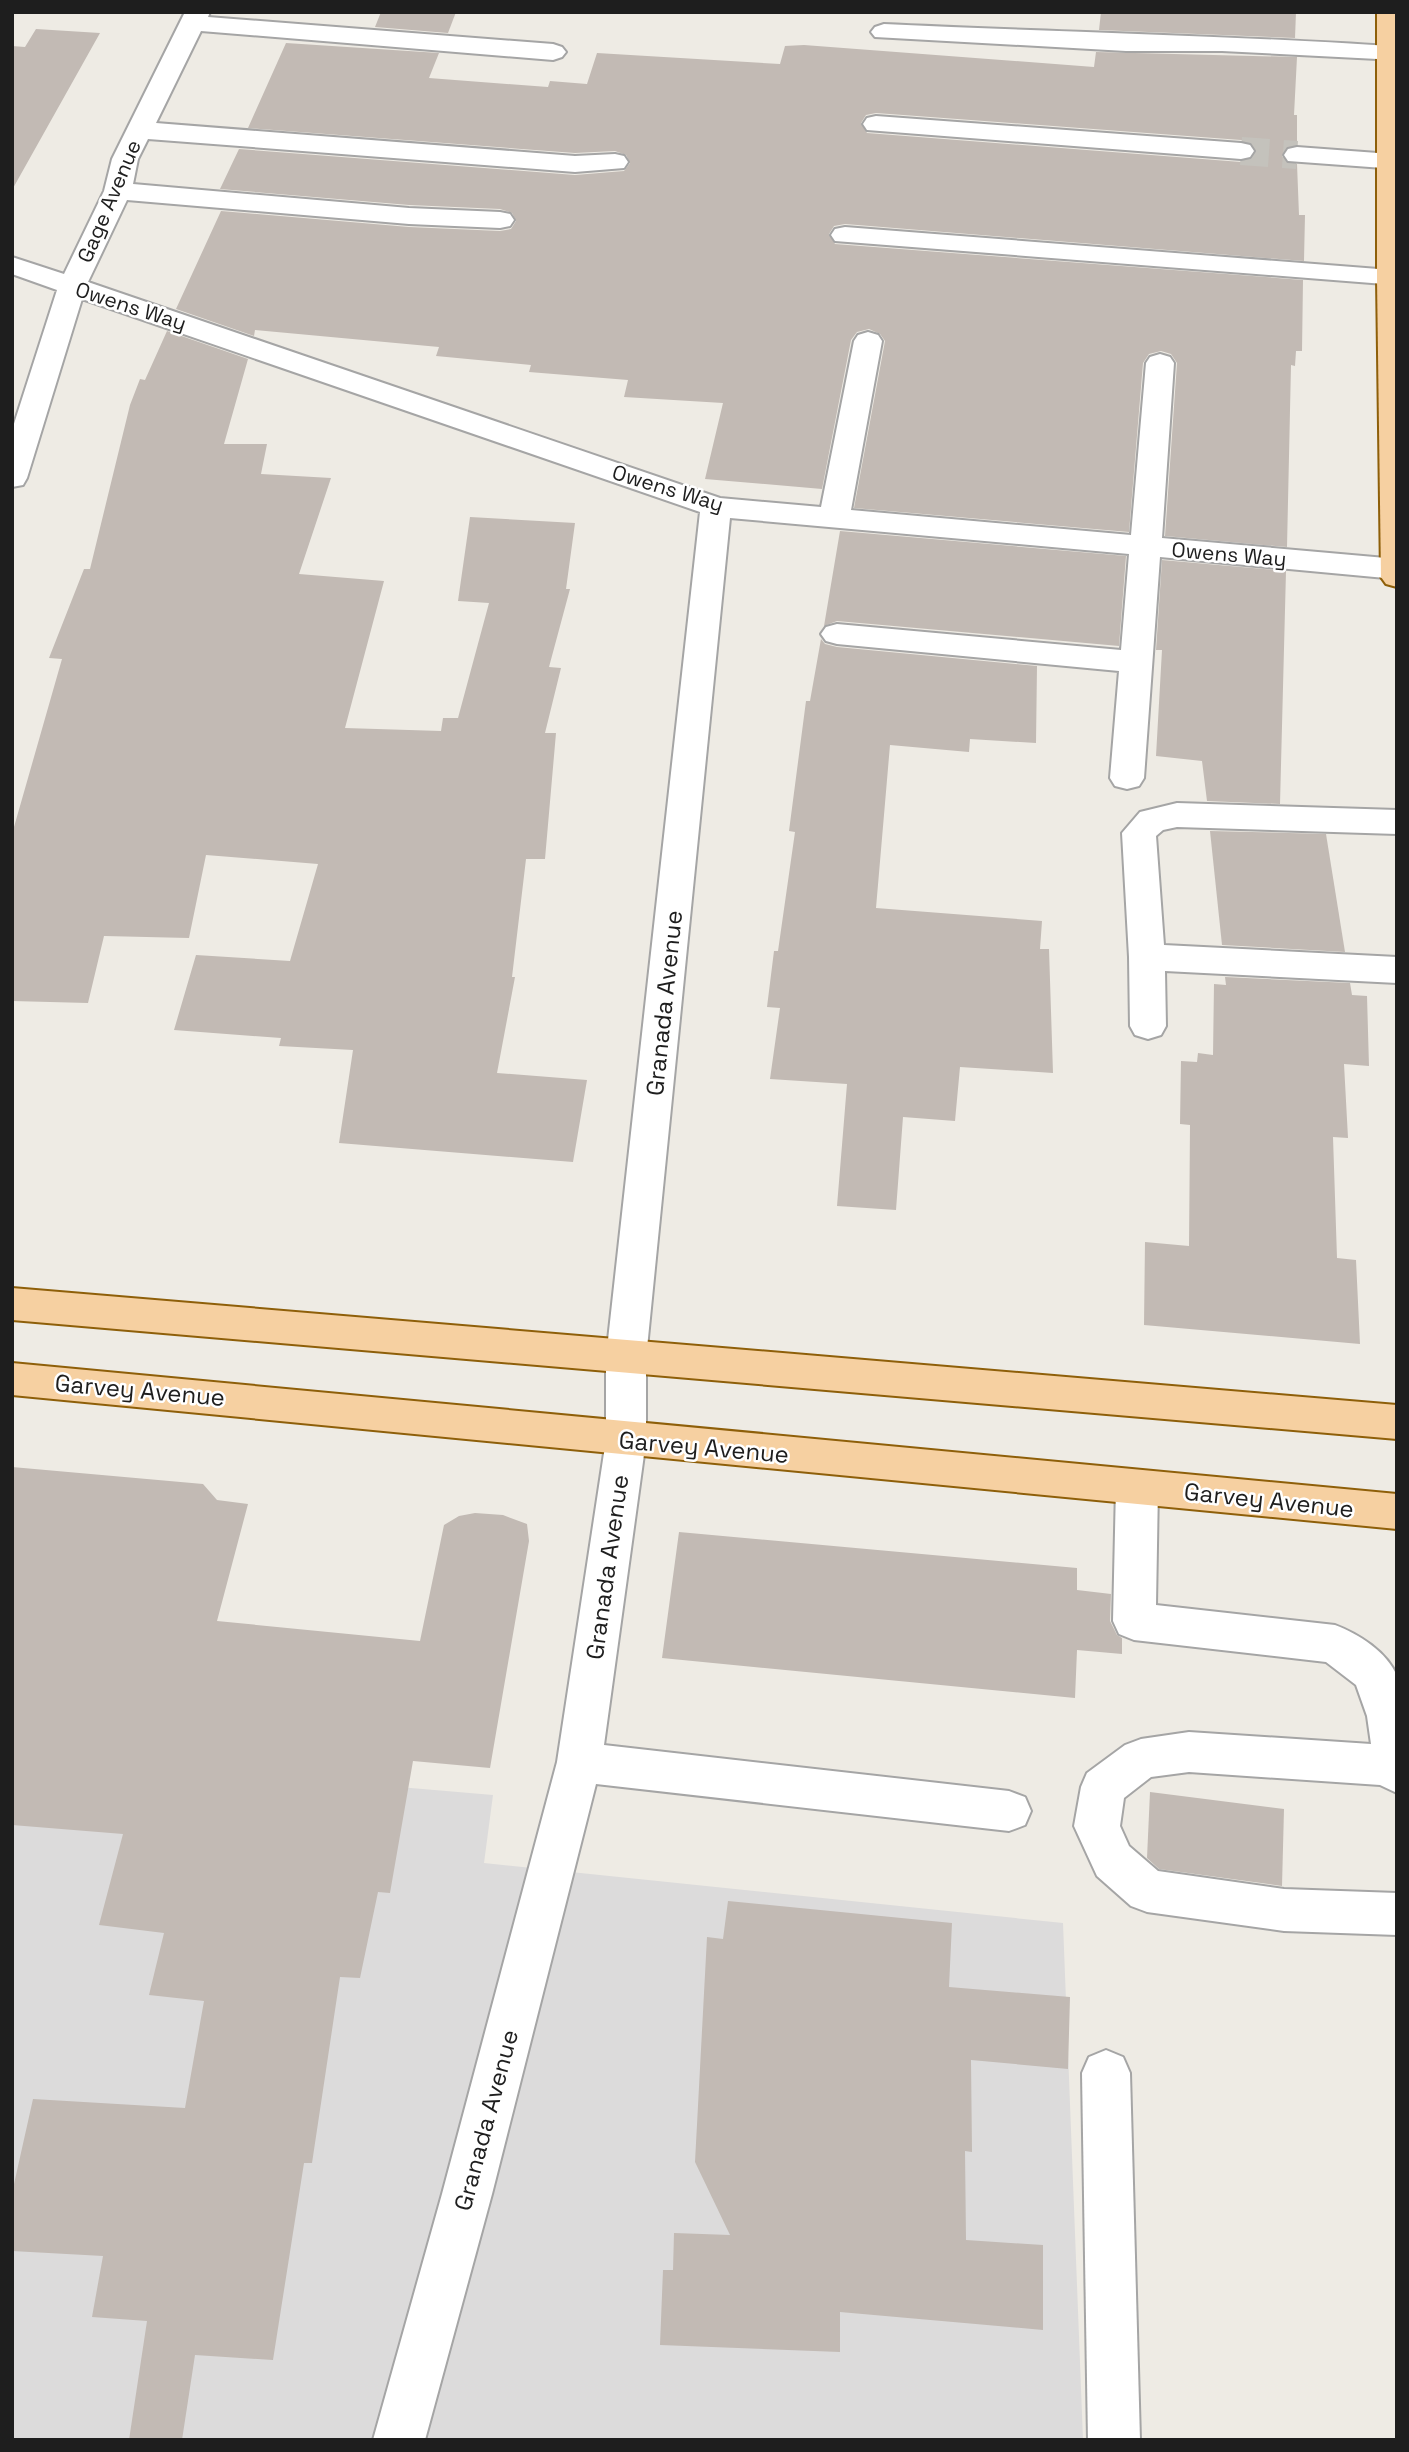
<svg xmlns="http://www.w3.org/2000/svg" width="1409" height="2452" font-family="'Space Grotesk',sans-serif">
<rect width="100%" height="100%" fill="#eeebe4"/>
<path fill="#dcdbdb" d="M 12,1754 L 493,1795 L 484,1863 L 1063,1923 L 1083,2440 L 12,2440 Z"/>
<g fill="#c2bab4" fill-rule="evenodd">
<path d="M 381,12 L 456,12 L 448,33 L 375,27 Z"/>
<path d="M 1101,12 L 1296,12 L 1295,38 L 1099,30 Z"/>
<path d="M 36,29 L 100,33 L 12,190 L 12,46 L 25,47 Z"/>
<path d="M 286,43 L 439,53 L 429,78 L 548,87 L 550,81 L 587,84 L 597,53 L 780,64 L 785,46 L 804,45 L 1094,67 L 1096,52 L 1297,57 L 1294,115 L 1297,115 L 1297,144 L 1286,148 L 1282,156 L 1288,164 L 1297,164 L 1299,215 L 1305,215 L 1304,261 L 845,224 L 834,226 L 829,234 L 835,244 L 1303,280 L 1302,351 L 1296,351 L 1295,366 L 1291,365 L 1287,547 L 1165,536 L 1177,363 L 1171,354 L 1161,351 L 1149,354 L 1143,363 L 1129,532 L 854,508 L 885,341 L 880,334 L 869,329 L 857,332 L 851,340 L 822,489 L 705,479 L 723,403 L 624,397 L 628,380 L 529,372 L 531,365 L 436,356 L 439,347 L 255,330 L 254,336 L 176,309 L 221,211 L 409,227 L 500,231 L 511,229 L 516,221 L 512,213 L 500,209 L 409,205 L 220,189 L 239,149 L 575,175 L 624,171 L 630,163 L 626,155 L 615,151 L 575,153 L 248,128 ZM 876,113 L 1241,140 L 1252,144 L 1256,152 L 1251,160 L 1241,162 L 867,133 L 861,123 L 866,115 Z"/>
<path d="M 167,331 L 248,359 L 224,444 L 267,444 L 261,474 L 331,478 L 299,574 L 384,581 L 345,728 L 441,731 L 443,718 L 458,718 L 489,603 L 458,601 L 470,517 L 575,523 L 566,589 L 570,589 L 549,667 L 561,668 L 545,733 L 556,733 L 545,859 L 526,859 L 512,977 L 515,977 L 497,1073 L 587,1080 L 573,1162 L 339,1143 L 353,1050 L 279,1046 L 281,1038 L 174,1030 L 196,955 L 290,961 L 318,864 L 206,855 L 189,938 L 104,936 L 88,1003 L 12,1001 L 12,834 L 62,659 L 49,658 L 84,569 L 90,569 L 130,405 L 140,379 L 145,380 Z"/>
<path d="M 840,531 L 1126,556 L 1119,646 L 837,621 L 824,626 Z"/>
<path d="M 1162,560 L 1286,571 L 1280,804 L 1207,801 L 1202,761 L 1156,756 L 1162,650 L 1156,650 Z"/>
<path d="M 821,639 L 825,644 L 837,647 L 1037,666 L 1036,743 L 970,739 L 969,752 L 890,745 L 876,908 L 1042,921 L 1040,949 L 1049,949 L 1053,1073 L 960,1067 L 955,1121 L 903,1117 L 896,1210 L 837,1206 L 847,1084 L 770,1079 L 780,1008 L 767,1007 L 774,951 L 778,951 L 795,832 L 789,831 L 806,701 L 810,701 Z"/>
<path d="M 1210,831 L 1326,834 L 1345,952 L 1222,945 Z"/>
<path d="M 1225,977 L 1350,983 L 1352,995 L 1367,996 L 1369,1066 L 1344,1064 L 1348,1138 L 1333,1137 L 1337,1258 L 1356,1260 L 1360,1344 L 1144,1325 L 1145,1242 L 1189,1246 L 1190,1125 L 1180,1124 L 1181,1061 L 1197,1062 L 1198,1053 L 1213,1055 L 1214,984 L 1226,985 Z"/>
<path d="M 12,1467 L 203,1484 L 217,1500 L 248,1504 L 217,1621 L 420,1641 L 444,1525 L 459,1516 L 475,1513 L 503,1515 L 527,1524 L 529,1541 L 490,1768 L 413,1761 L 390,1893 L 378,1892 L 360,1978 L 340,1977 L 312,2163 L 304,2163 L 273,2360 L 195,2355 L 182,2440 L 129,2440 L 147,2321 L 92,2317 L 103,2256 L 12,2251 L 12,2193 L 33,2099 L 185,2108 L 204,2001 L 149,1995 L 164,1933 L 99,1925 L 123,1834 L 12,1825 Z"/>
<path d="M 679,1532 L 1077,1568 L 1077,1590 L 1111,1594 L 1110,1621 L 1117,1635 L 1122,1638 L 1122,1654 L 1077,1650 L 1075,1698 L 662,1658 Z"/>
<path d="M 1150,1792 L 1284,1809 L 1282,1886 L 1159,1869 L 1147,1858 Z"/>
<path d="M 728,1901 L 952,1923 L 949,1987 L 1070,1997 L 1068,2069 L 971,2060 L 972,2152 L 965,2151 L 966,2240 L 1043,2245 L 1043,2330 L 840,2312 L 840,2352 L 660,2345 L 663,2270 L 673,2270 L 674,2233 L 730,2235 L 695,2162 L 707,1937 L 723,1939 Z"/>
</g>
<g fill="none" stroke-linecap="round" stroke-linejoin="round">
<path stroke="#c4c2bc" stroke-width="28" stroke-dasharray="28 14" stroke-linecap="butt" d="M 1241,151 L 1297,155"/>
<g stroke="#a5a5a5" stroke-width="4">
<g id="minor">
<path d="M 185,12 L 210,12 L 208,17 L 553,44 L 562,47 L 566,52 L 562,57 L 553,60 L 201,31 L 156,123 L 575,156 L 615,154 L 624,156 L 628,162 L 624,168 L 575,172 L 148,139 L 138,159 L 133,184 L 409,208 L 500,212 L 510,214 L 514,220 L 510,226 L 500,228 L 409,224 L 127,200 L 88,282 L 720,498 L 821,507 L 854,341 L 858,335 L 868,332 L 878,335 L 882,341 L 851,510 L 1131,535 L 1146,363 L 1150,357 L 1160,354 L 1170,357 L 1174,363 L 1162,538 L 1397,559 L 1396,579 L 1160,557 L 1144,778 L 1139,786 L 1127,789 L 1115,786 L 1110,778 L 1119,671 L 837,644 L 826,641 L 821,634 L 826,627 L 837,624 L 1121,650 L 1129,554 L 730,518 L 646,1358 L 646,1440 L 604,1745 L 1009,1791 L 1025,1797 L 1031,1811 L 1025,1825 L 1009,1831 L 596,1784 L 492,2194 L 425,2440 L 373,2440 L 442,2194 L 557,1762 L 606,1440 L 606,1358 L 700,512 L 82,299 L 27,478 L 23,485 L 12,487 L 12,430 L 57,290 L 12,274 L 12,257 L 64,274 L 104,191 L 112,159 Z"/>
<path d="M 884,24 C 1053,32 1221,35 1390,46 L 1397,48 L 1397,60 L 1222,51 L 1126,51 L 875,37 L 871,32 L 875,27 Z"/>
<path d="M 876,116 L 1241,143 L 1250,145 L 1254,151 L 1250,157 L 1241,159 L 867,130 L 863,124 L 867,118 Z"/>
<path d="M 1297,147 L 1391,154 L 1397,155 L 1397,169 L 1288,161 L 1284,155 L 1288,149 Z"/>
<path d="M 845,227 L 1391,270 L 1397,271 L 1397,285 L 835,241 L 831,235 L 835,229 Z"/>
<path d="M 1177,803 L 1397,810 L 1397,834 L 1177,827 L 1163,830 L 1156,836 L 1164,945 L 1397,957 L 1397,983 L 1165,971 L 1166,1026 L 1161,1035 L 1148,1039 L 1135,1035 L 1130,1026 L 1129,957 L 1122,833 L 1140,812 Z"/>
<path d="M 1137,1470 L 1152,1475 L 1158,1487 L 1156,1605 L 1335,1625 C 1359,1634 1387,1652 1397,1676 L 1397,1793 L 1380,1785 L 1189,1772 L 1151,1777 L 1124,1798 L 1120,1826 L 1129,1846 L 1158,1871 L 1284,1889 L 1397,1893 L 1397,1935 L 1284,1931 L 1147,1912 L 1131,1906 L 1097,1876 L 1074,1826 L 1081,1787 L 1087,1773 L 1125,1745 L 1141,1739 L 1189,1732 L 1371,1744 L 1367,1716 L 1356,1685 L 1326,1662 L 1134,1640 L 1119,1634 L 1113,1621 L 1116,1487 L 1122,1475 Z"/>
<path d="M 1106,2050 L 1123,2057 L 1130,2073 L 1140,2440 L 1088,2440 L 1082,2073 L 1089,2057 Z"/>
</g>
</g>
<g stroke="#8e5f09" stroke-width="4">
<g id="major">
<path d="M 1377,12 L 1397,12 L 1397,587 L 1386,584 L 1381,577 L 1377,278 Z"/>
<path d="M 12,1288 L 1397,1405 L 1397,1439 L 12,1320 Z"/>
<path d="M 12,1363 L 1397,1494 L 1397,1529 L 12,1395 Z"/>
</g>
</g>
<use href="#minor" fill="#fff" fill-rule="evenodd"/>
<use href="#major" fill="#f6d0a1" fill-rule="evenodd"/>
</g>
<g text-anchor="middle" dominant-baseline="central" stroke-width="5" stroke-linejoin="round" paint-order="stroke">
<g font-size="21" fill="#1e1e1e" stroke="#fff">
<text transform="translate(109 201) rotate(-67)">Gage Avenue</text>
<text transform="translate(131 306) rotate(18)">Owens Way</text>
<text transform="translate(668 488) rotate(17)">Owens Way</text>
<text transform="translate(1229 554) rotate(5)">Owens Way</text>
</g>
<g font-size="24" fill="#1e1e1e" stroke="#fff">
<text transform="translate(664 1003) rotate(-84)">Granada Avenue</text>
<text transform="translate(140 1390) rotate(5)">Garvey Avenue</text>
<text transform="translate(704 1447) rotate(5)">Garvey Avenue</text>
<text transform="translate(1269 1500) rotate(6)">Garvey Avenue</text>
<text transform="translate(607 1567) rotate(-82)">Granada Avenue</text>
<text transform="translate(486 2120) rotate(-75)">Granada Avenue</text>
</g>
</g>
<rect width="1409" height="2452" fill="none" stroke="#1e1e1e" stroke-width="28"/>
</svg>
